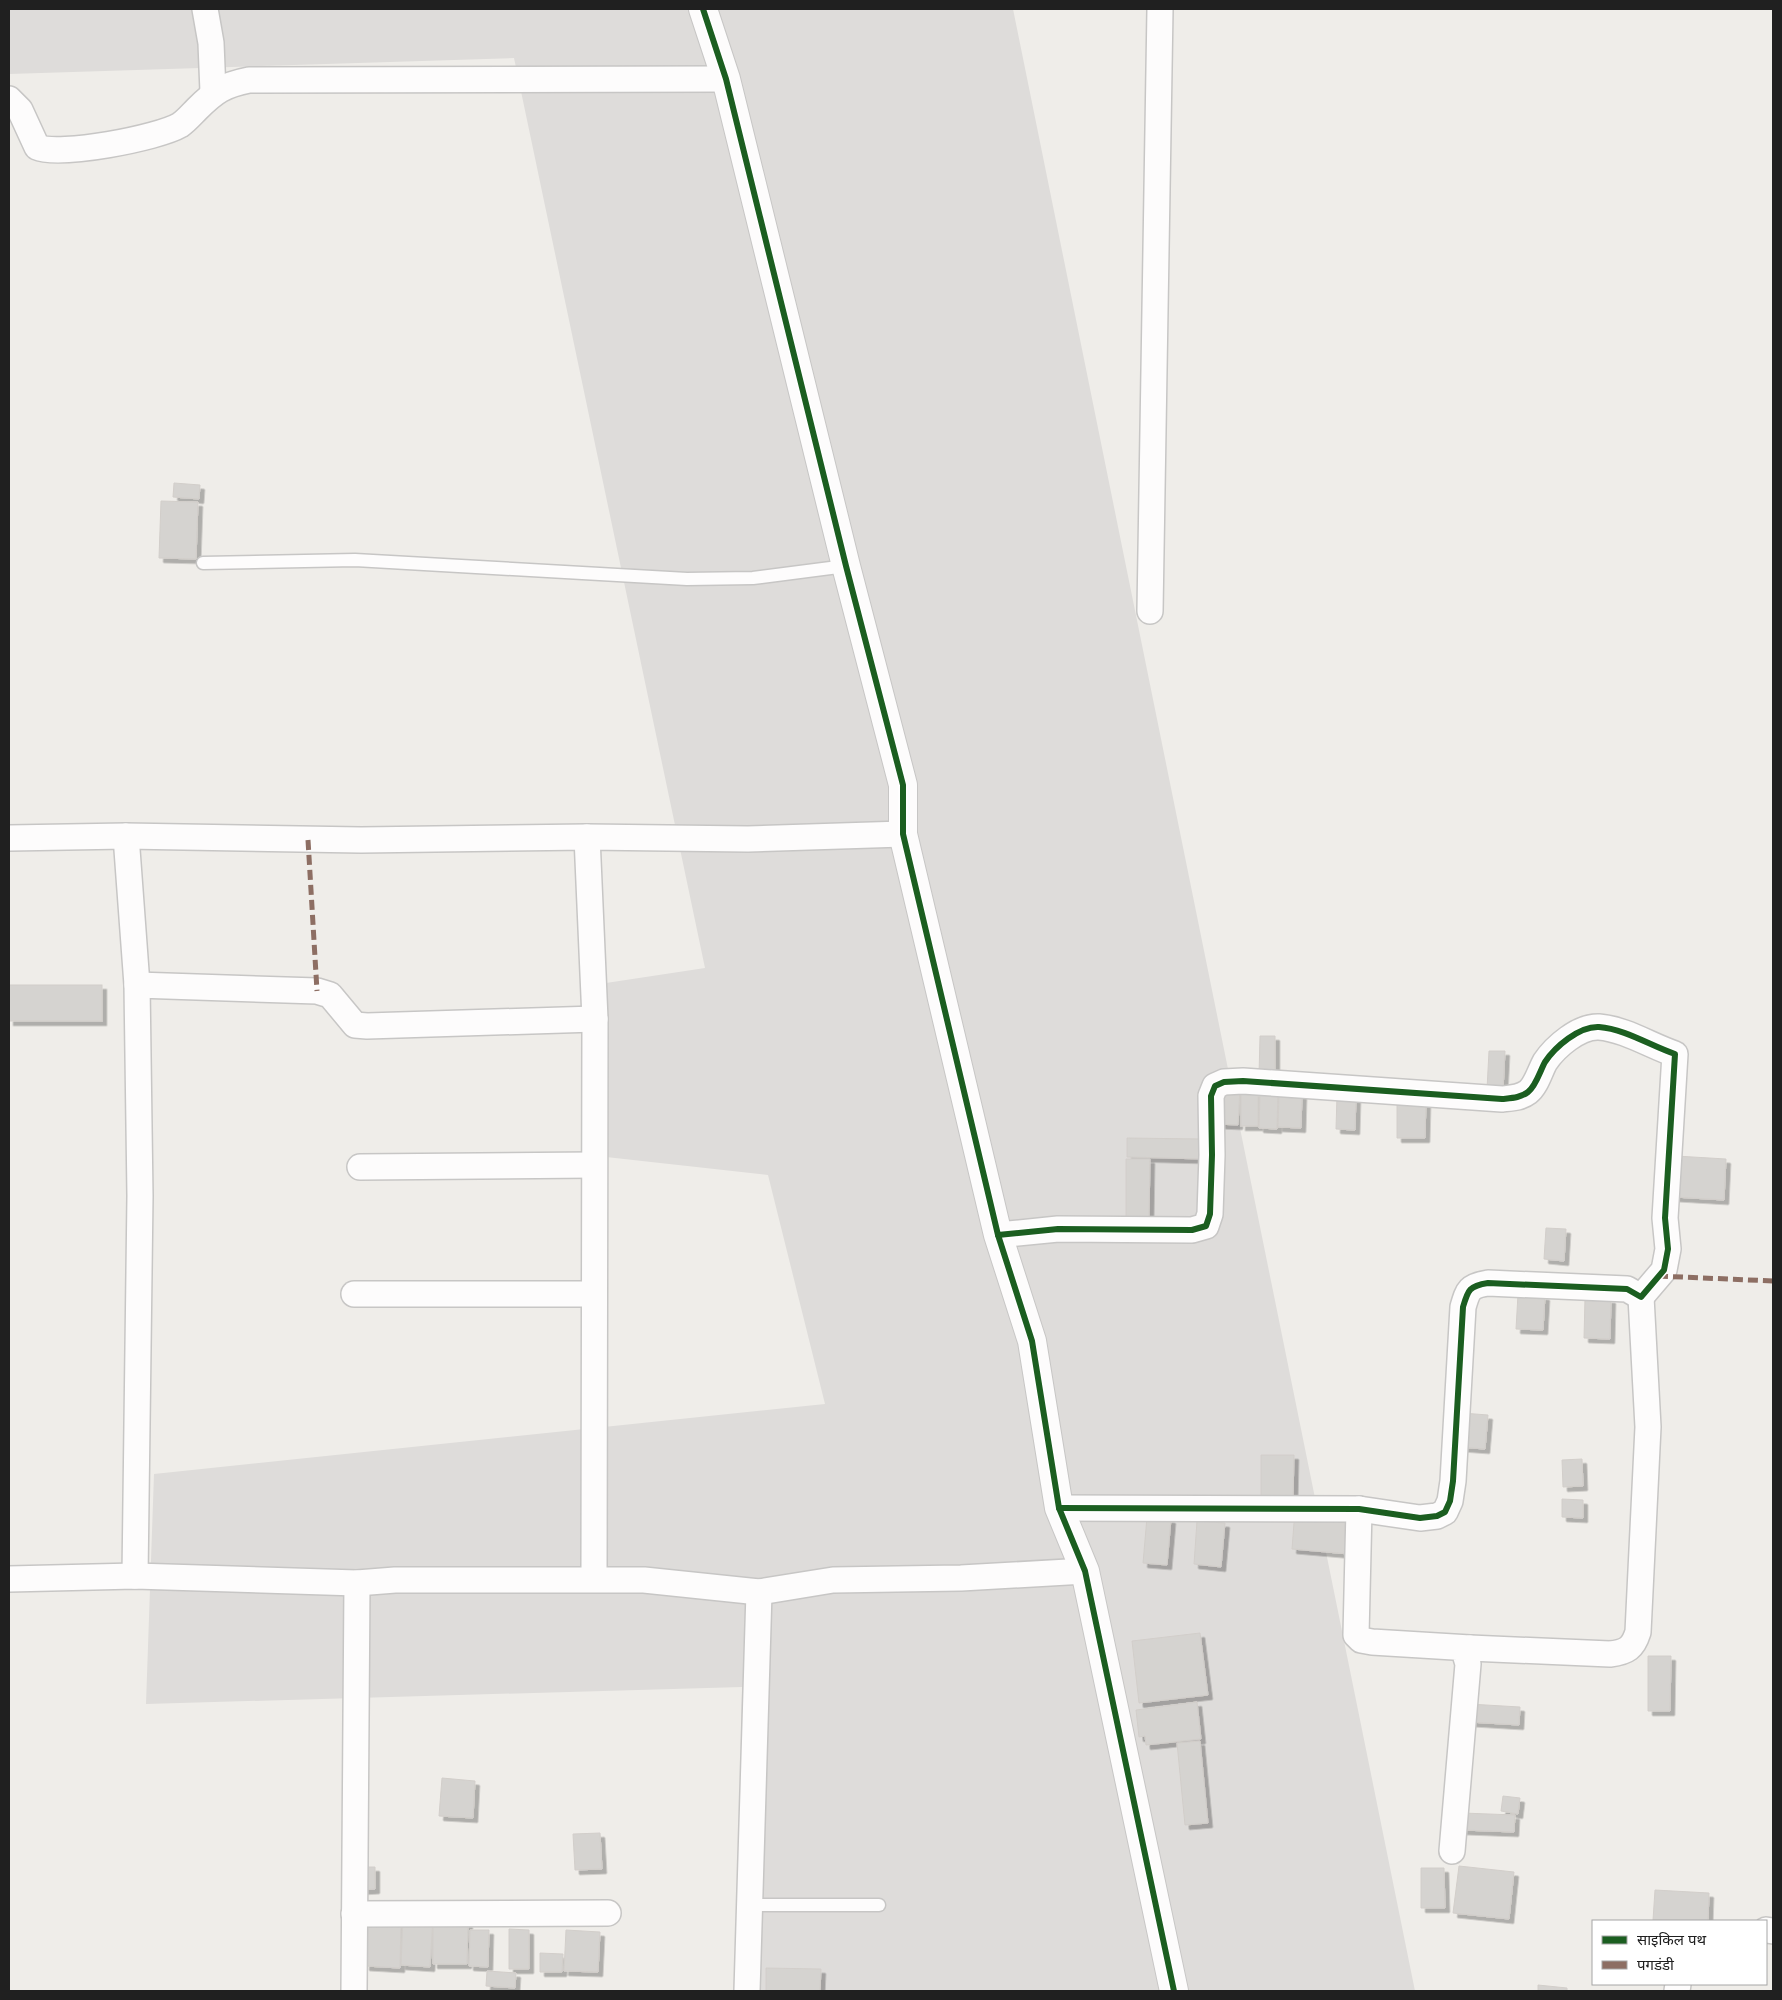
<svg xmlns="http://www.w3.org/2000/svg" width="1782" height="2000" font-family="'DM Sans','Noto Sans Devanagari',sans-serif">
<defs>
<filter id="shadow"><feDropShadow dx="4.5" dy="4.5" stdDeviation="0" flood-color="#0004"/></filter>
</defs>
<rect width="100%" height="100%" fill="#efede9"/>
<path fill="#dedcda" d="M 9,9 L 1013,9 L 1415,1991 L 736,1991 L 742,1687 L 146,1704 L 154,1474 L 825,1404 L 768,1175 L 588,1155 L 606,983 L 705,968 L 514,58 L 9,74 Z"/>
<g fill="#d5d3d0" stroke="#d2ceca" filter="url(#shadow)">
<path d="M 174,483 L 200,485 L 199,499 L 173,497 Z"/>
<path d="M 161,501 L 198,502 L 196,559 L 159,558 Z"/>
<rect x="9" y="985" width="93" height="36"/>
<path d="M 1260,1036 L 1275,1036 L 1275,1076 L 1259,1075 Z"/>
<path d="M 1489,1051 L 1505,1051 L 1503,1090 L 1487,1089 Z"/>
<path d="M 1218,1088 L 1240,1089 L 1238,1125 L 1216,1124 Z"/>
<rect x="1241" y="1092" width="17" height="34"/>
<path d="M 1260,1092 L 1278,1093 L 1277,1129 L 1259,1128 Z"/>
<path d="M 1279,1094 L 1302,1094 L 1301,1128 L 1278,1127 Z"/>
<path d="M 1337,1095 L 1356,1096 L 1355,1130 L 1336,1129 Z"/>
<path d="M 1397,1101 L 1426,1101 L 1425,1138 L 1397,1138 Z"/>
<path d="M 1127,1138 L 1203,1139 L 1203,1159 L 1127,1157 Z"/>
<path d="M 1676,1156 L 1726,1159 L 1724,1200 L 1674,1197 Z"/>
<path d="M 1126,1159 L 1150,1159 L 1149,1217 L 1126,1217 Z"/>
<path d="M 1546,1228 L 1566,1229 L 1564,1261 L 1544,1259 Z"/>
<path d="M 1518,1294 L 1545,1296 L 1543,1330 L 1516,1329 Z"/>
<path d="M 1585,1298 L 1611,1299 L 1610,1339 L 1584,1338 Z"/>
<path d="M 1462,1413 L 1488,1415 L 1485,1449 L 1458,1447 Z"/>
<path d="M 1261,1455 L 1294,1455 L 1293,1499 L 1261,1498 Z"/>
<path d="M 1582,1459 L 1583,1486 L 1563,1487 L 1562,1460 Z"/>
<path d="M 1562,1499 L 1583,1500 L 1583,1518 L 1562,1517 Z"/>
<path d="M 1295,1510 L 1353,1515 L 1349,1554 L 1292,1549 Z"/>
<path d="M 1147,1517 L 1171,1519 L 1167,1565 L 1143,1563 Z"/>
<path d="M 1197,1521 L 1225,1523 L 1221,1567 L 1194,1564 Z"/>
<path d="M 1200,1633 L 1208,1695 L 1139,1703 L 1132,1641 Z"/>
<path d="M 1648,1656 L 1671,1656 L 1670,1711 L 1648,1711 Z"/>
<path d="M 1197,1702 L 1201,1739 L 1146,1745 L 1145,1736 L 1139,1737 L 1136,1710 Z"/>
<path d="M 1469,1704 L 1520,1707 L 1519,1725 L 1469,1722 Z"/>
<path d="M 1200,1741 L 1208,1823 L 1185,1825 L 1177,1743 Z"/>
<path d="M 442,1778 L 475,1781 L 473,1818 L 439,1816 Z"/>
<path d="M 1503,1796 L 1520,1798 L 1518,1814 L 1501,1811 Z"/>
<path d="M 1463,1813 L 1515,1815 L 1514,1832 L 1462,1830 Z"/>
<path d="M 600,1833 L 602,1869 L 575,1870 L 573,1834 Z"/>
<path d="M 1459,1866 L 1514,1872 L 1509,1919 L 1453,1913 Z"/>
<path d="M 359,1867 L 375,1867 L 375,1889 L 359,1890 Z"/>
<path d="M 1421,1868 L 1444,1868 L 1445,1908 L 1421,1908 Z"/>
<path d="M 1655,1890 L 1709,1893 L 1708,1921 L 1653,1920 Z"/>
<path d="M 403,1917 L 433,1919 L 430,1967 L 401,1965 Z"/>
<path d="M 367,1921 L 401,1922 L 400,1968 L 365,1966 Z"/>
<path d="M 433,1923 L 468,1923 L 467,1964 L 433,1964 Z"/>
<path d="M 509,1929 L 529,1930 L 529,1969 L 509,1969 Z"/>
<path d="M 470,1930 L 489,1930 L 488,1967 L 469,1966 Z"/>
<path d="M 566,1930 L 600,1932 L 598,1972 L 564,1971 Z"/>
<path d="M 540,1953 L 563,1954 L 562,1972 L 540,1972 Z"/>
<path d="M 766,1968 L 821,1969 L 820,1991 L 766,1991 Z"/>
<path d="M 487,1971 L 516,1973 L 515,1988 L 486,1986 Z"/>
<path d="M 1538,1985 L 1567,1988 L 1567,1991 L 1538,1991 Z"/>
</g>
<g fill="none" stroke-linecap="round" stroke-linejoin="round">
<g stroke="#c7c6c5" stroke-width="15">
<g id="service">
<path d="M 203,563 L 355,560 L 687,579 L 753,578 L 846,566"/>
<path d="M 748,1905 L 879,1905"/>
</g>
</g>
<g stroke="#c7c6c5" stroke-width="28">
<g id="minor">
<path d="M 205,9 L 211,43 L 213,92"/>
<path d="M 9,99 L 20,110 L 37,147 C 59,157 158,138 180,125 C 186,121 192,114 197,109 C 215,91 224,85 249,80 L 726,79"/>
<path d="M 1150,611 L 1160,9"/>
<path d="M 126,836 L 137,985 L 140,1196 L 135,1576"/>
<path d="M 587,837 L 595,1019 L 594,1579"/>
<path d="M 9,838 L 126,836 L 361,840 L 587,837 L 748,839 L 903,834"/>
<path d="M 137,985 L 317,991 L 330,995 L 355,1025 L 367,1026 L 595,1019"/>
<path d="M 360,1167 L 594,1165"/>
<path d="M 998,1235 L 1058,1229 L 1192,1230 L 1206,1226 L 1210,1214 L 1212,1155 L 1211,1096 L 1215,1086 L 1224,1082 L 1243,1081 L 1502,1099 C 1512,1098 1520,1098 1528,1092 C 1536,1086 1540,1071 1545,1062 C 1555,1047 1579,1026 1599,1027 C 1625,1029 1651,1046 1675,1054 L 1665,1218 L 1668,1249 L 1664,1270 L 1641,1297 L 1627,1289 L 1488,1283 C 1469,1286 1468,1290 1463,1307 L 1453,1481 L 1450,1501 L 1445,1512 L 1437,1516 L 1420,1518 L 1359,1509 L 1059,1508"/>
<path d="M 354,1294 L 593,1294"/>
<path d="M 1359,1509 L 1356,1635 L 1361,1640 L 1372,1642 L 1470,1648 L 1465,1654 L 1468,1664 L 1452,1851"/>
<path d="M 9,1579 L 135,1576 L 357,1583 L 395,1580 L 644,1580 L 759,1592 L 833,1580 L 961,1578 L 1085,1571"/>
<path d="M 1470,1648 L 1610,1654 C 1627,1652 1633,1648 1638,1632 L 1648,1427 L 1641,1297"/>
<path d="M 354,1914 L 608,1913"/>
<path d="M 1766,1930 L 1773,1931"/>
<path d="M 354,1991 L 357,1583"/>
<path d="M 747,1991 L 759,1592"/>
<path d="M 1677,1991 L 1678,1984"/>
</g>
</g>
<g stroke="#c7c6c5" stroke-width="30">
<path id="tertiary" d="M 703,9 L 726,79 L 846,566 L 903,785 L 903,834 L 998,1235 L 1032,1341 L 1059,1508 L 1085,1571 L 1174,1991"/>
</g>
<use href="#service" stroke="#fdfcfc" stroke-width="12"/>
<use href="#minor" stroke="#fdfcfc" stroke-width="25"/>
<use href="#tertiary" stroke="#fdfcfc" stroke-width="28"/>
<g stroke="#8d6e63" stroke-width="5" stroke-dasharray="10 5" stroke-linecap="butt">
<path d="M 308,840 L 317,991"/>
<path d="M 1658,1276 L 1773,1281"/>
</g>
<g stroke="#fff" stroke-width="9">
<g id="cycleway">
<path d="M 703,9 L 726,79 L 846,566 L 903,785 L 903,834 L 998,1235 L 1032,1341 L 1059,1508 L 1085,1571 L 1174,1991"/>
<path d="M 998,1235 L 1058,1229 L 1192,1230 L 1206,1226 L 1210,1214 L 1212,1155 L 1211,1096 L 1215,1086 L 1224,1082 L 1243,1081 L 1502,1099 C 1512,1098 1520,1098 1528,1092 C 1536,1086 1540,1071 1545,1062 C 1555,1047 1579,1026 1599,1027 C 1625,1029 1651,1046 1675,1054 L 1665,1218 L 1668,1249 L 1664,1270 L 1641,1297 L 1627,1289 L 1488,1283 C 1469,1286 1468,1290 1463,1307 L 1453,1481 L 1450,1501 L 1445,1512 L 1437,1516 L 1420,1518 L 1359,1509 L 1059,1508"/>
</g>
</g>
<use href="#cycleway" stroke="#1b5e20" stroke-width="6"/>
</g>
<rect width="1782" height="2000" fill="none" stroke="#202020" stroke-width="20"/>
<rect x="1592" y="1920" width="175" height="65" fill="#ffffff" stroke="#a6a6a6"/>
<rect x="1602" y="1936" width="25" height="8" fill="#1b5e20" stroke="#a6a6a6"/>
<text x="1637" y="1945" font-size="15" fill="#202020">साइकिल पथ</text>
<rect x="1602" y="1961" width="25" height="8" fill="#8d6e63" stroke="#a6a6a6"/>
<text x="1637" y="1970" font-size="15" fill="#202020">पगडंडी</text>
</svg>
